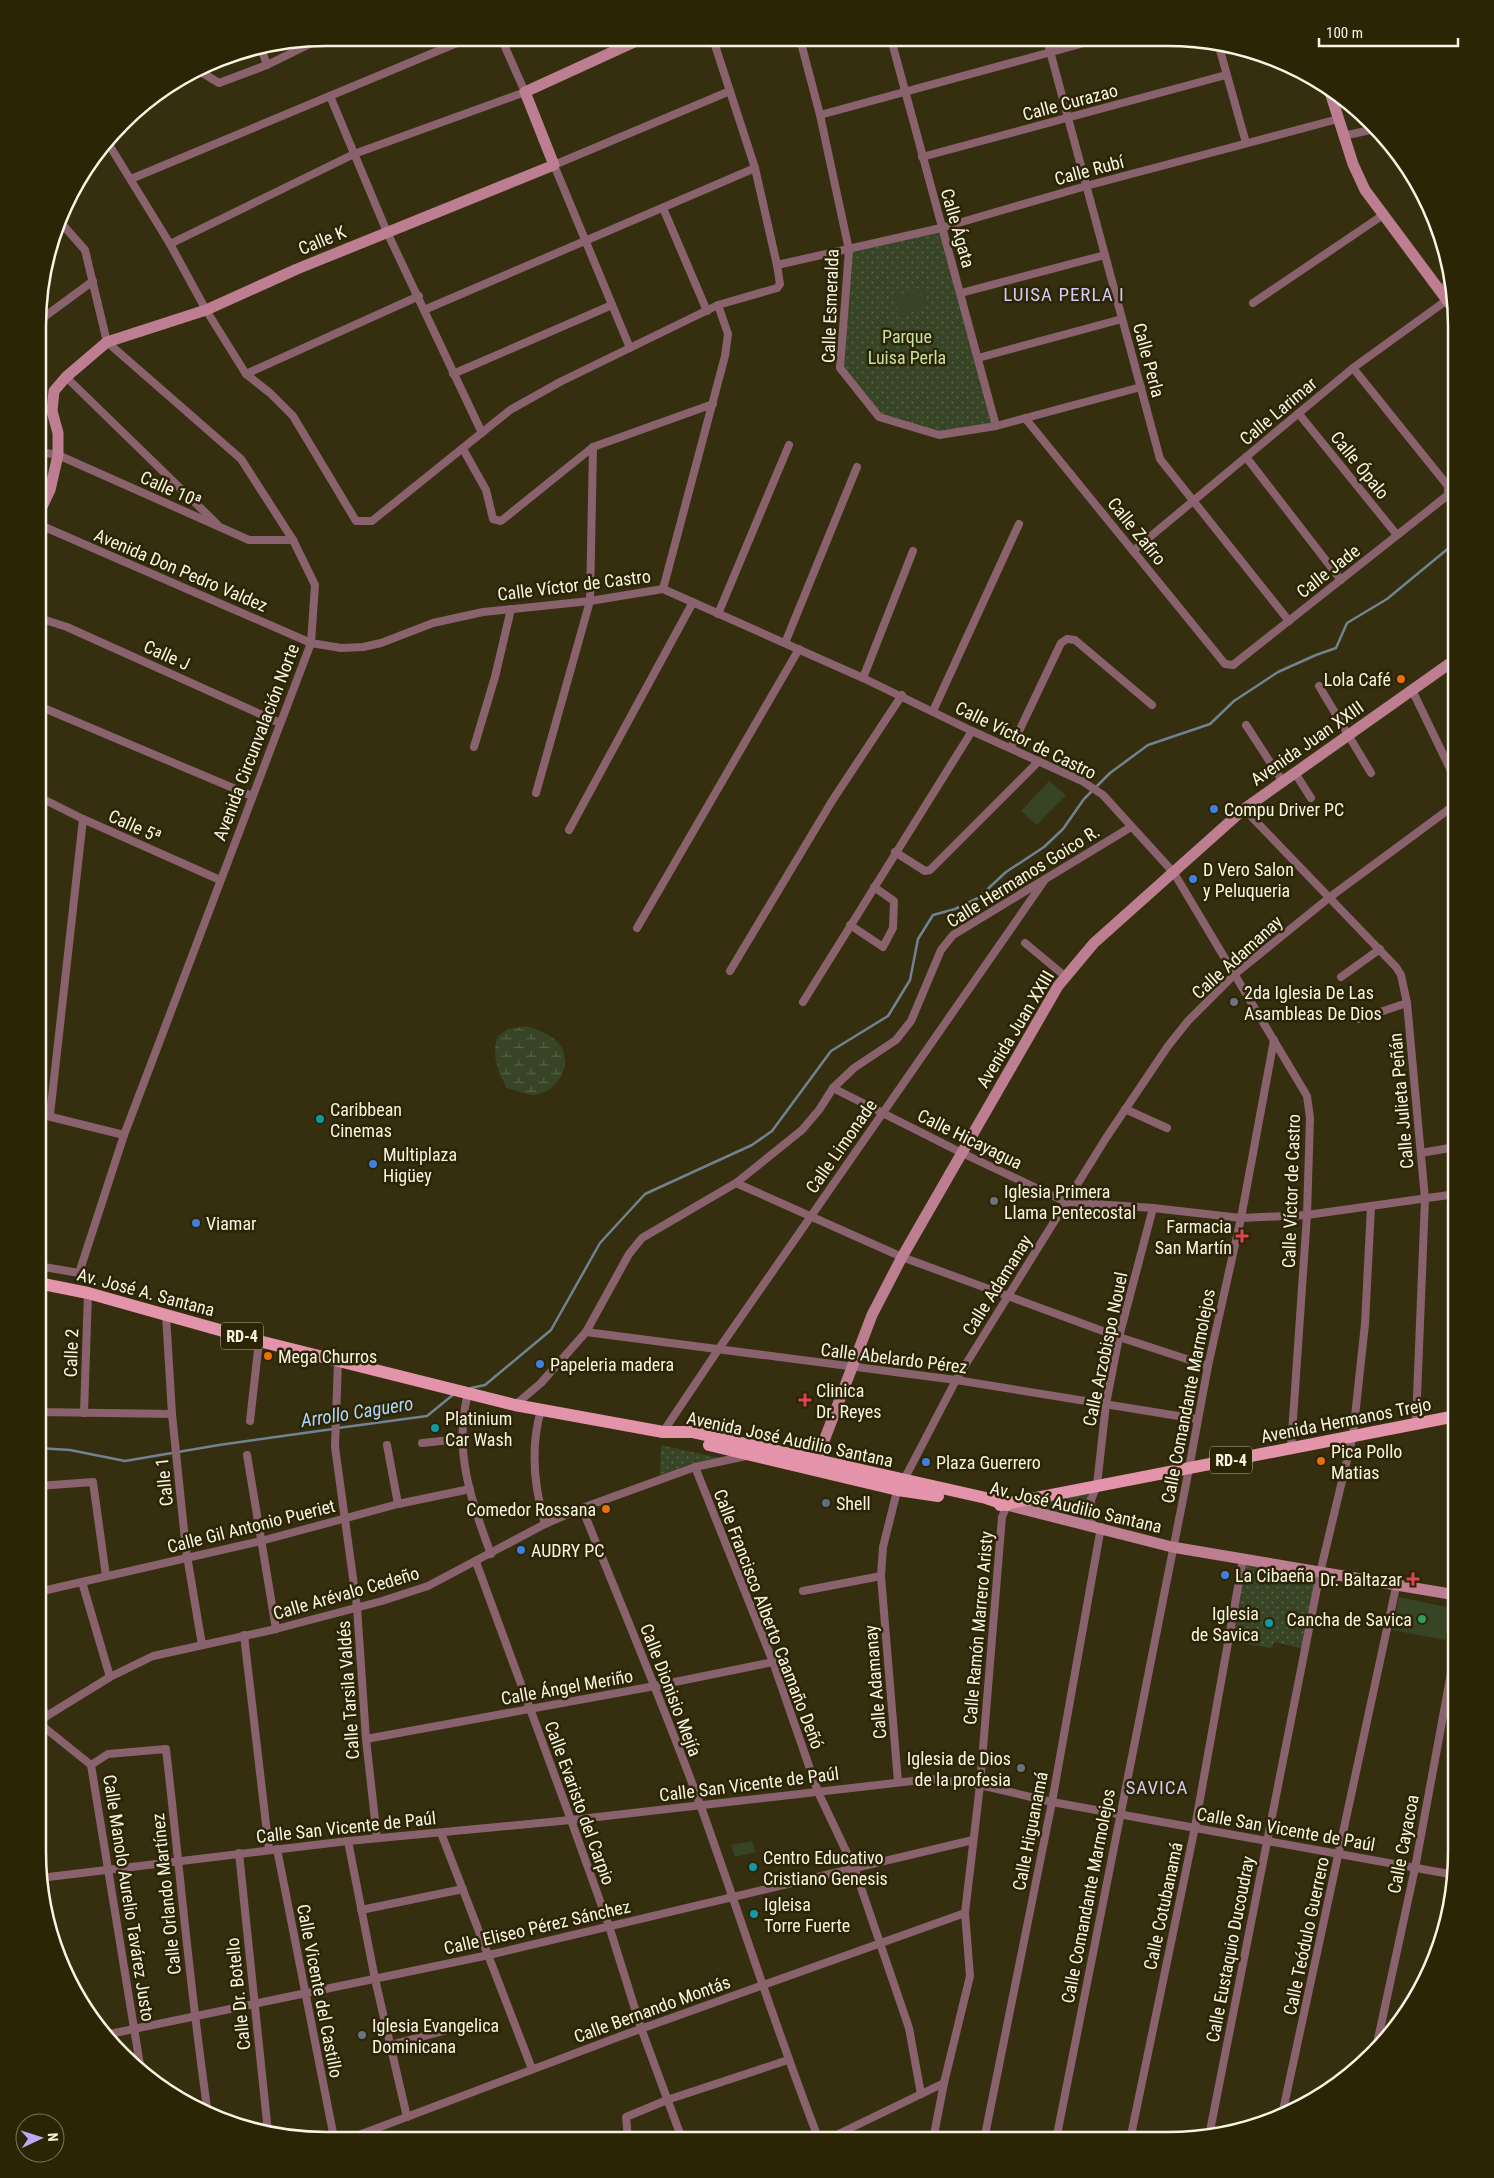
<svg xmlns="http://www.w3.org/2000/svg" width="1494" height="2178" font-family="'Roboto Condensed',sans-serif">
<defs>
<pattern id="wetland-marsh" width="20" height="14" patternUnits="userSpaceOnUse" patternTransform="scale(1.25)"><rect width="20" height="14" fill="#374425"/><path d="M1 5h8M5 5V1M11 12h8M15 12V8" fill="none" stroke="#556044"/></pattern>
<pattern id="park-dots" width="8" height="8" patternUnits="userSpaceOnUse" patternTransform="scale(1.25)"><rect width="8" height="8" fill="#374425"/><path d="M2 2h.1M6 6h.1" fill="none" stroke="#556044" stroke-width="1.8" stroke-linecap="round"/></pattern>
</defs>
<rect width="100%" height="100%" fill="#352e0f"/>
<path fill="url(#wetland-marsh)" d="M 526,1026 C 538,1030 552,1034 560,1045 C 574,1065 557,1093 534,1095 C 526,1095 515,1090 507,1088 C 497,1070 492,1057 497,1037 L 508,1029 Z"/>
<g fill="url(#park-dots)">
<path d="M 941,228 L 996,426 L 939,435 L 879,417 L 840,368 L 849,250 Z"/>
<path d="M 661,1445 L 720,1458 L 693,1463 L 660,1475 Z"/>
<path d="M 1096,1488 L 1092,1526 L 1007,1505 Z"/>
<path d="M 1243,1559 L 1320,1573 L 1305,1649 L 1274,1642 L 1272,1648 L 1228,1641 Z"/>
</g>
<g fill="#374425">
<path d="M 924,290 L 926,310 L 899,314 L 896,294 Z"/>
<path d="M 1049,781 L 1066,795 L 1037,825 L 1021,811 Z"/>
<path d="M 1399,1597 L 1451,1608 L 1445,1640 L 1392,1630 Z"/>
<path d="M 752,1841 L 756,1852 L 735,1857 L 731,1845 Z"/>
</g>
<g fill="none" stroke-linecap="round" stroke-linejoin="round">
<g stroke="#708390" stroke-width="2.5">
<path d="M 471,1388 L 485,1385 L 551,1330 L 600,1243 L 645,1194 L 752,1145 L 772,1131 L 831,1051 L 888,1016 L 910,980 L 918,939 L 933,915 L 955,909 L 978,898 L 1006,872 L 1044,847 L 1063,829 L 1084,799 L 1110,773 L 1148,745 L 1210,724 L 1234,701 L 1278,672 L 1316,655 L 1336,648 L 1347,623 L 1387,599 L 1456,542"/>
<path d="M 338,1428 L 427,1416 L 454,1394"/>
<path d="M 38,1448 L 70,1450 L 125,1461 L 219,1445 L 333,1429"/>
</g>
<g stroke="#89626d" stroke-width="8">
<path d="M 501,38 L 525,92 L 354,154 L 170,244 L 206,310 L 246,374 L 270,393 L 293,416 L 356,521 L 372,521 L 510,410 L 560,382 L 718,305 L 777,288 L 780,284 L 777,265 L 941,228 L 1086,186 L 1338,119"/>
<path d="M 713,39 L 755,168 L 777,265"/>
<path d="M 800,39 L 820,115 L 849,250 L 840,368 L 879,417 L 939,435 L 996,426 L 1141,387"/>
<path d="M 891,39 L 996,426"/>
<path d="M 1047,40 L 1160,459 L 1289,621"/>
<path d="M 1218,43 L 1246,143"/>
<path d="M 261,48 L 267,65"/>
<path d="M 201,72 L 219,83 L 267,65 L 322,38"/>
<path d="M 330,96 L 387,232 L 482,433"/>
<path d="M 820,115 L 1095,40"/>
<path d="M 1343,136 L 1375,129"/>
<path d="M 108,143 L 170,244"/>
<path d="M 922,157 L 1226,75"/>
<path d="M 131,179 L 469,38"/>
<path d="M 663,208 L 707,311"/>
<path d="M 1437,289 L 1452,284"/>
<path d="M 961,293 L 1105,255"/>
<path d="M 1253,303 L 1383,215"/>
<path d="M 424,310 L 755,168"/>
<path d="M 40,320 L 93,281"/>
<path d="M 630,348 L 554,165 L 730,91"/>
<path d="M 978,358 L 1122,319"/>
<path d="M 246,374 L 419,296"/>
<path d="M 453,374 L 612,305"/>
<path d="M 66,377 L 217,524"/>
<path d="M 1299,414 L 1397,535"/>
<path d="M 1025,418 L 1225,664 L 1233,665 L 1448,495 L 1448,486 L 1353,368"/>
<path d="M 463,449 L 486,490 L 493,519 L 501,521 L 593,447 L 713,404"/>
<path d="M 40,452 L 58,455 L 249,540 L 293,540"/>
<path d="M 1246,457 L 1341,580"/>
<path d="M 40,525 L 311,643 L 341,648 L 363,647 L 381,643 L 433,623 L 483,612 L 590,601 L 663,589 L 863,678 L 972,731 L 1082,781 L 1103,795 L 1174,873 L 1307,1096 L 1310,1118 L 1307,1215 L 1291,1448"/>
<path d="M 1133,551 L 1353,368 L 1447,300"/>
<path d="M 663,589 L 725,356 L 728,334 L 718,305"/>
<path d="M 718,614 L 789,445"/>
<path d="M 39,618 L 67,627 L 280,723"/>
<path d="M 785,643 L 857,467"/>
<path d="M 863,678 L 913,551"/>
<path d="M 1319,686 L 1371,773"/>
<path d="M 1412,690 L 1456,781"/>
<path d="M 39,706 L 252,796"/>
<path d="M 933,711 L 1019,524"/>
<path d="M 1246,725 L 1283,782"/>
<path d="M 474,747 L 495,677 L 511,609"/>
<path d="M 1011,748 L 1061,643 L 1067,639 L 1075,640 L 1152,705"/>
<path d="M 1295,773 L 1311,798"/>
<path d="M 536,793 L 590,601 L 593,447"/>
<path d="M 39,797 L 83,819 L 220,880"/>
<path d="M 1244,809 L 1396,967 L 1401,975 L 1407,1003 L 1425,1199 L 1416,1422"/>
<path d="M 569,830 L 693,602"/>
<path d="M 895,852 L 925,871 L 930,870 L 1039,761"/>
<path d="M 850,925 L 883,947 L 893,928 L 894,901 L 874,887"/>
<path d="M 637,928 L 799,649"/>
<path d="M 1025,943 L 1066,977"/>
<path d="M 730,971 L 832,801 L 902,695"/>
<path d="M 1341,977 L 1380,949"/>
<path d="M 803,1002 L 972,731"/>
<path d="M 1359,1019 L 1407,1003"/>
<path d="M 833,1088 L 962,1153 L 1066,1202 L 1153,1208 L 1241,1218 L 1307,1215 L 1456,1194"/>
<path d="M 1125,1109 L 1167,1128"/>
<path d="M 39,1114 L 124,1135"/>
<path d="M 50,1115 L 83,819"/>
<path d="M 1421,1153 L 1455,1147"/>
<path d="M 736,1183 L 902,1257 L 1119,1337 L 1208,1366"/>
<path d="M 38,1266 L 79,1273 L 124,1135 L 311,643 L 315,585 L 293,540 L 241,459 L 107,342 L 85,250 L 62,224"/>
<path d="M 166,1315 L 172,1414 L 186,1550 L 202,1645"/>
<path d="M 586,1332 L 956,1380 L 1197,1419"/>
<path d="M 338,1360 L 335,1447 L 357,1607 L 366,1739 L 377,1838"/>
<path d="M 468,1394 C 453,1448 471,1502 491,1554"/>
<path d="M 515,1405 L 541,1383 L 586,1332 L 629,1254 L 642,1238 L 736,1183 L 802,1130 L 819,1110 L 833,1088 L 854,1068 L 896,1040 L 911,1021 L 941,950 L 953,935 L 1131,827"/>
<path d="M 541,1410 C 530,1448 534,1487 545,1524"/>
<path d="M 38,1412 L 172,1414"/>
<path d="M 84,1413 L 88,1293"/>
<path d="M 250,1421 L 259,1341"/>
<path d="M 663,1432 L 718,1350 L 1044,881"/>
<path d="M 422,1443 L 461,1439"/>
<path d="M 387,1445 L 398,1504"/>
<path d="M 247,1455 L 276,1629"/>
<path d="M 695,1467 L 773,1662 L 818,1792 L 855,1870 L 909,2028 L 921,2094"/>
<path d="M 38,1486 L 93,1482 L 106,1576"/>
<path d="M 582,1508 C 622,1607 664,1706 701,1807 C 741,1918 776,2030 819,2140"/>
<path d="M 1092,1526 L 1091,1500 L 1097,1485 L 1106,1404 L 1119,1337 L 1153,1208"/>
<path d="M 476,1562 L 571,1820 L 609,1926 L 641,2028 L 682,2139"/>
<path d="M 82,1582 L 110,1677"/>
<path d="M 803,1591 L 881,1576"/>
<path d="M 38,1592 L 261,1541 L 398,1504 L 470,1489"/>
<path d="M 244,1635 L 269,1850"/>
<path d="M 38,1682 L 45,1717"/>
<path d="M 40,1724 L 91,1765 L 141,2071"/>
<path d="M 38,1727 L 45,1717 L 110,1677 L 153,1656 L 276,1629 L 382,1601 L 428,1586 L 545,1524 L 582,1508 L 695,1467 L 746,1456"/>
<path d="M 366,1739 L 655,1686 L 773,1662"/>
<path d="M 91,1765 L 108,1754 L 166,1749 C 180,1870 190,1992 208,2114"/>
<path d="M 898,1782 L 881,1576 L 883,1547 L 896,1495 L 956,1380 L 1106,1138 L 1168,1046 L 1188,1021 L 1235,974 L 1330,897 L 1456,804"/>
<path d="M 441,1833 L 532,2069"/>
<path d="M 348,1841 L 375,1979 L 407,2117"/>
<path d="M 277,1849 L 334,2138"/>
<path d="M 239,1853 L 268,2132"/>
<path d="M 40,1878 L 348,1841 L 571,1820 L 930,1779 L 980,1785 L 1052,1802 L 1455,1875"/>
<path d="M 361,1910 L 463,1889"/>
<path d="M 105,2035 L 489,1955 L 973,1840"/>
<path d="M 390,2045 L 455,2028"/>
<path d="M 1376,2048 L 1415,1868 L 1456,1646"/>
<path d="M 1282,2115 L 1396,1587"/>
<path d="M 1209,2136 L 1320,1573 L 1353,1435 L 1365,1324 L 1371,1206"/>
<path d="M 351,2138 L 621,2036 L 965,1913"/>
<path d="M 628,2139 L 626,2117 L 667,2100 L 788,2060"/>
<path d="M 826,2140 L 944,2083"/>
<path d="M 933,2140 L 944,2083 L 970,1976 L 965,1913 L 980,1785 L 1002,1517 L 1007,1505"/>
<path d="M 984,2140 L 1052,1802 L 1101,1527"/>
<path d="M 1056,2140 L 1187,1479 L 1208,1366 L 1241,1218 L 1274,1040"/>
<path d="M 1130,2140 L 1195,1827 L 1243,1559"/>
</g>
<g stroke="#bc7e90" stroke-width="11">
<path d="M 1329,89 L 1353,164 L 1365,190 L 1455,311"/>
<path d="M 40,511 L 50,490 L 58,455 L 58,433 L 52,411 L 54,391 L 66,377 L 107,342 L 206,310 L 297,269 L 554,165 L 525,92 L 643,38"/>
<path d="M 814,1467 L 872,1315 L 902,1257 L 1058,986 L 1094,943 L 1244,809 L 1456,659"/>
<path d="M 1007,1505 L 1172,1547 L 1456,1595"/>
</g>
<g stroke="#e394ab" stroke-width="12">
<path d="M 38,1283 L 88,1293 L 259,1341 L 515,1405 L 663,1432 L 692,1432 L 986,1498 L 1007,1505"/>
<path d="M 709,1445 L 898,1490 L 938,1496"/>
<path d="M 1000,1505 L 1456,1416"/>
</g>
</g>
<g fill="#e8710a" stroke="#2b2405" stroke-width="2">
<circle cx="1401" cy="679" r="5"/>
<circle cx="268" cy="1356" r="5"/>
<circle cx="1321" cy="1461" r="5"/>
<circle cx="606" cy="1509" r="5"/>
</g>
<g fill="#3f7fe0" stroke="#2b2405" stroke-width="2">
<circle cx="1214" cy="809" r="5"/>
<circle cx="1193" cy="879" r="5"/>
<circle cx="373" cy="1164" r="5"/>
<circle cx="196" cy="1223" r="5"/>
<circle cx="540" cy="1364" r="5"/>
<circle cx="926" cy="1462" r="5"/>
<circle cx="521" cy="1550" r="5"/>
<circle cx="1225" cy="1575" r="5"/>
</g>
<g fill="#6b7280" stroke="#2b2405" stroke-width="2">
<circle cx="1234" cy="1002" r="5"/>
<circle cx="994" cy="1201" r="5"/>
<circle cx="1021" cy="1768" r="5"/>
<circle cx="362" cy="2035" r="5"/>
</g>
<g fill="#0f9aa8" stroke="#2b2405" stroke-width="2">
<circle cx="320" cy="1119" r="5"/>
<circle cx="435" cy="1428" r="5"/>
<circle cx="1269" cy="1623" r="5"/>
<circle cx="753" cy="1867" r="5"/>
<circle cx="754" cy="1914" r="5"/>
</g>
<g fill="#e0444e" stroke="#2b2405" stroke-width="2">
<path d="M1239.5 1228.5h5v5h5v5h-5v5h-5v-5h-5v-5h5z"/>
<path d="M802.5 1392.5h5v5h5v5h-5v5h-5v-5h-5v-5h5z"/>
<path d="M1410.5 1571.5h5v5h5v5h-5v5h-5v-5h-5v-5h5z"/>
</g>
<circle fill="#5c6f8a" stroke="#2b2405" stroke-width="2" cx="826" cy="1503" r="5"/>
<circle fill="#2e9e5b" stroke="#2b2405" stroke-width="2" cx="1422" cy="1619" r="5"/>
<g text-anchor="middle" dominant-baseline="central" stroke-width="5" stroke-linejoin="round" paint-order="stroke">
<g fill="#2b2405" stroke="#bab6a0" stroke-width="1">
<rect x="221" y="1322.5" width="42" height="27" rx="4"/>
<rect x="1210" y="1446.5" width="42" height="27" rx="4"/>
</g>
<g font-size="16" font-weight="bold" fill="#f8f4e2">
<text x="242" y="1336">RD-4</text>
<text x="1231" y="1460">RD-4</text>
</g>
<g font-size="18" fill="#f8f4e2" stroke="#2b2405">
<text transform="translate(1070 102) rotate(-15)">Calle Curazao</text>
<text transform="translate(1089 170) rotate(-15)">Calle Rubí</text>
<text transform="translate(958 228) rotate(74)">Calle Ágata</text>
<text transform="translate(322 240) rotate(-22)">Calle K</text>
<text transform="translate(830 306) rotate(-88)">Calle Esmeralda</text>
<text transform="translate(1149 360) rotate(75)">Calle Perla</text>
<text transform="translate(1278 411) rotate(-40)">Calle Larimar</text>
<text transform="translate(1360 465) rotate(51)">Calle Ópalo</text>
<text transform="translate(171 489) rotate(24)">Calle 10ª</text>
<text transform="translate(1137 531) rotate(51)">Calle Zafiro</text>
<text transform="translate(181 570) rotate(23)">Avenida Don Pedro Valdez</text>
<text transform="translate(1328 571) rotate(-38)">Calle Jade</text>
<text transform="translate(574 585) rotate(-7)">Calle Víctor de Castro</text>
<text transform="translate(167 655) rotate(24)">Calle J</text>
<text transform="translate(1026 740) rotate(26)">Calle Víctor de Castro</text>
<text transform="translate(256 742) rotate(-69)">Avenida Circunvalación Norte</text>
<text transform="translate(1307 743) rotate(-35)">Avenida Juan XXIII</text>
<text transform="translate(135 826) rotate(24)">Calle 5ª</text>
<text transform="translate(1023 876) rotate(-32)">Calle Hermanos Goico R.</text>
<text transform="translate(1237 957) rotate(-42)">Calle Adamanay</text>
<text transform="translate(1015 1029) rotate(-59)">Avenida Juan XXIII</text>
<text transform="translate(1401 1101) rotate(-95)">Calle Julieta Peñán</text>
<text transform="translate(970 1139) rotate(26)">Calle Hicayagua</text>
<text transform="translate(841 1146) rotate(-55)">Calle Limonade</text>
<text transform="translate(1291 1191) rotate(-88)">Calle Víctor de Castro</text>
<text transform="translate(997 1285) rotate(-58)">Calle Adamanay</text>
<text transform="translate(146 1292) rotate(15)">Av. José A. Santana</text>
<text transform="translate(1105 1349) rotate(-78)">Calle Arzobispo Nouel</text>
<text transform="translate(71 1353) rotate(-88)">Calle 2</text>
<text transform="translate(894 1358) rotate(7)">Calle Abelardo Pérez</text>
<text transform="translate(1188 1396) rotate(-79)">Calle Comandante Marmolejos</text>
<text transform="translate(1346 1420) rotate(-11)">Avenida Hermanos Trejo</text>
<text transform="translate(790 1439) rotate(12)">Avenida José Audilio Santana</text>
<text transform="translate(164 1482) rotate(-96)">Calle 1</text>
<text transform="translate(1076 1507) rotate(13)">Av. José Audilio Santana</text>
<text transform="translate(251 1526) rotate(-14)">Calle Gil Antonio Pueriet</text>
<text transform="translate(346 1593) rotate(-16)">Calle Arévalo Cedeño</text>
<text transform="translate(769 1619) rotate(69)">Calle Francisco Alberto Caamaño Deñó</text>
<text transform="translate(978 1628) rotate(-85)">Calle Ramón Marrero Aristy</text>
<text transform="translate(875 1682) rotate(-95)">Calle Adamanay</text>
<text transform="translate(567 1687) rotate(-10)">Calle Ángel Meriño</text>
<text transform="translate(348 1690) rotate(-94)">Calle Tarsila Valdés</text>
<text transform="translate(671 1690) rotate(69)">Calle Dionisio Mejía</text>
<text transform="translate(749 1784) rotate(-7)">Calle San Vicente de Paúl</text>
<text transform="translate(580 1803) rotate(70)">Calle Evaristo del Carpio</text>
<text transform="translate(346 1827) rotate(-6)">Calle San Vicente de Paúl</text>
<text transform="translate(1286 1829) rotate(10)">Calle San Vicente de Paúl</text>
<text transform="translate(1030 1831) rotate(-79)">Calle Higuanamá</text>
<text transform="translate(1403 1844) rotate(-79)">Calle Cayacoa</text>
<text transform="translate(166 1894) rotate(-96)">Calle Orlando Martínez</text>
<text transform="translate(1088 1896) rotate(-79)">Calle Comandante Marmolejos</text>
<text transform="translate(129 1898) rotate(81)">Calle Manolo Aurelio Tavárez Justo</text>
<text transform="translate(1163 1906) rotate(-78)">Calle Cotubanamá</text>
<text transform="translate(537 1927) rotate(-13)">Calle Eliseo Pérez Sánchez</text>
<text transform="translate(1306 1936) rotate(-78)">Calle Teódulo Guerrero</text>
<text transform="translate(1230 1949) rotate(-79)">Calle Eustaquio Ducoudray</text>
<text transform="translate(320 1991) rotate(79)">Calle Vicente del Castillo</text>
<text transform="translate(238 1994) rotate(-96)">Calle Dr. Botello</text>
<text transform="translate(652 2009) rotate(-20)">Calle Bernando Montás</text>
</g>
<g font-size="18" fill="#c5e1a3" stroke="#2b2405">
<text x="907" y="336">Parque<tspan x="907" dy="21">Luisa Perla</tspan></text>
</g>
<g font-size="18" fill="#f8f4e2" stroke="#2b2405" text-anchor="start">
<text x="1391" y="679" text-anchor="end">Lola Café</text>
<text x="1224" y="809">Compu Driver PC</text>
<text x="1203" y="869">D Vero Salon<tspan x="1203" dy="21">y Peluqueria</tspan></text>
<text x="1244" y="992">2da Iglesia De Las<tspan x="1244" dy="21">Asambleas De Dios</tspan></text>
<text x="330" y="1109">Caribbean<tspan x="330" dy="21">Cinemas</tspan></text>
<text x="383" y="1154">Multiplaza<tspan x="383" dy="21">Higüey</tspan></text>
<text x="1004" y="1191">Iglesia Primera<tspan x="1004" dy="21">Llama Pentecostal</tspan></text>
<text x="206" y="1223">Viamar</text>
<text x="1232" y="1226" text-anchor="end">Farmacia<tspan x="1232" dy="21">San Martín</tspan></text>
<text x="278" y="1356">Mega Churros</text>
<text x="550" y="1364">Papeleria madera</text>
<text x="816" y="1390">Clinica<tspan x="816" dy="21">Dr. Reyes</tspan></text>
<text x="445" y="1418">Platinium<tspan x="445" dy="21">Car Wash</tspan></text>
<text x="1331" y="1451">Pica Pollo<tspan x="1331" dy="21">Matias</tspan></text>
<text x="936" y="1462">Plaza Guerrero</text>
<text x="836" y="1503">Shell</text>
<text x="596" y="1509" text-anchor="end">Comedor Rossana</text>
<text x="531" y="1550">AUDRY PC</text>
<text x="1235" y="1575">La Cibaeña</text>
<text x="1402" y="1579" text-anchor="end">Dr. Baltazar</text>
<text x="1259" y="1613" text-anchor="end">Iglesia<tspan x="1259" dy="21">de Savica</tspan></text>
<text x="1412" y="1619" text-anchor="end">Cancha de Savica</text>
<text x="1011" y="1758" text-anchor="end">Iglesia de Dios<tspan x="1011" dy="21">de la profesia</tspan></text>
<text x="763" y="1857">Centro Educativo<tspan x="763" dy="21">Cristiano Genesis</tspan></text>
<text x="764" y="1904">Igleisa<tspan x="764" dy="21">Torre Fuerte</tspan></text>
<text x="372" y="2025">Iglesia Evangelica<tspan x="372" dy="21">Dominicana</tspan></text>
</g>
<g font-size="19" letter-spacing="1" fill="#d3caf5" stroke="#2b2405">
<text x="1064" y="294">LUISA PERLA I</text>
<text x="1157" y="1787">SAVICA</text>
</g>
<g font-size="19" font-style="italic" fill="#acd6fd" stroke="#2b2405">
<text transform="translate(357 1412) rotate(-9)">Arrollo Caguero</text>
</g>
</g>
<path d="M0 0H1494V2178H0ZM326 46H1168A280 280 0 0 1 1448 326V1852A280 280 0 0 1 1168 2132H326A280 280 0 0 1 46 1852V326A280 280 0 0 1 326 46Z" fill="#2b2405" fill-rule="evenodd"/>
<path fill="none" stroke="#f8f4e2" stroke-width="2.5" d="M326 46H1168A280 280 0 0 1 1448 326V1852A280 280 0 0 1 1168 2132H326A280 280 0 0 1 46 1852V326A280 280 0 0 1 326 46Z"/>
<g transform="translate(40 2138) rotate(86)"><circle r="24" fill="#2b2405" stroke="#7d775d"/>
<path d="M0-4L9 19L0 12L-9 19Z" fill="#bca9f5"/>
<text y="-8" font-size="14" font-weight="bold" text-anchor="middle" fill="#f8f4e2">N</text>
</g>
<path d="M1319 38v8h139v-8" fill="none" stroke="#f8f4e2" stroke-width="2.5"/>
<text x="1326" y="38" font-size="15" fill="#f8f4e2" stroke="#2b2405" stroke-width="4" paint-order="stroke">100 m</text>
</svg>
